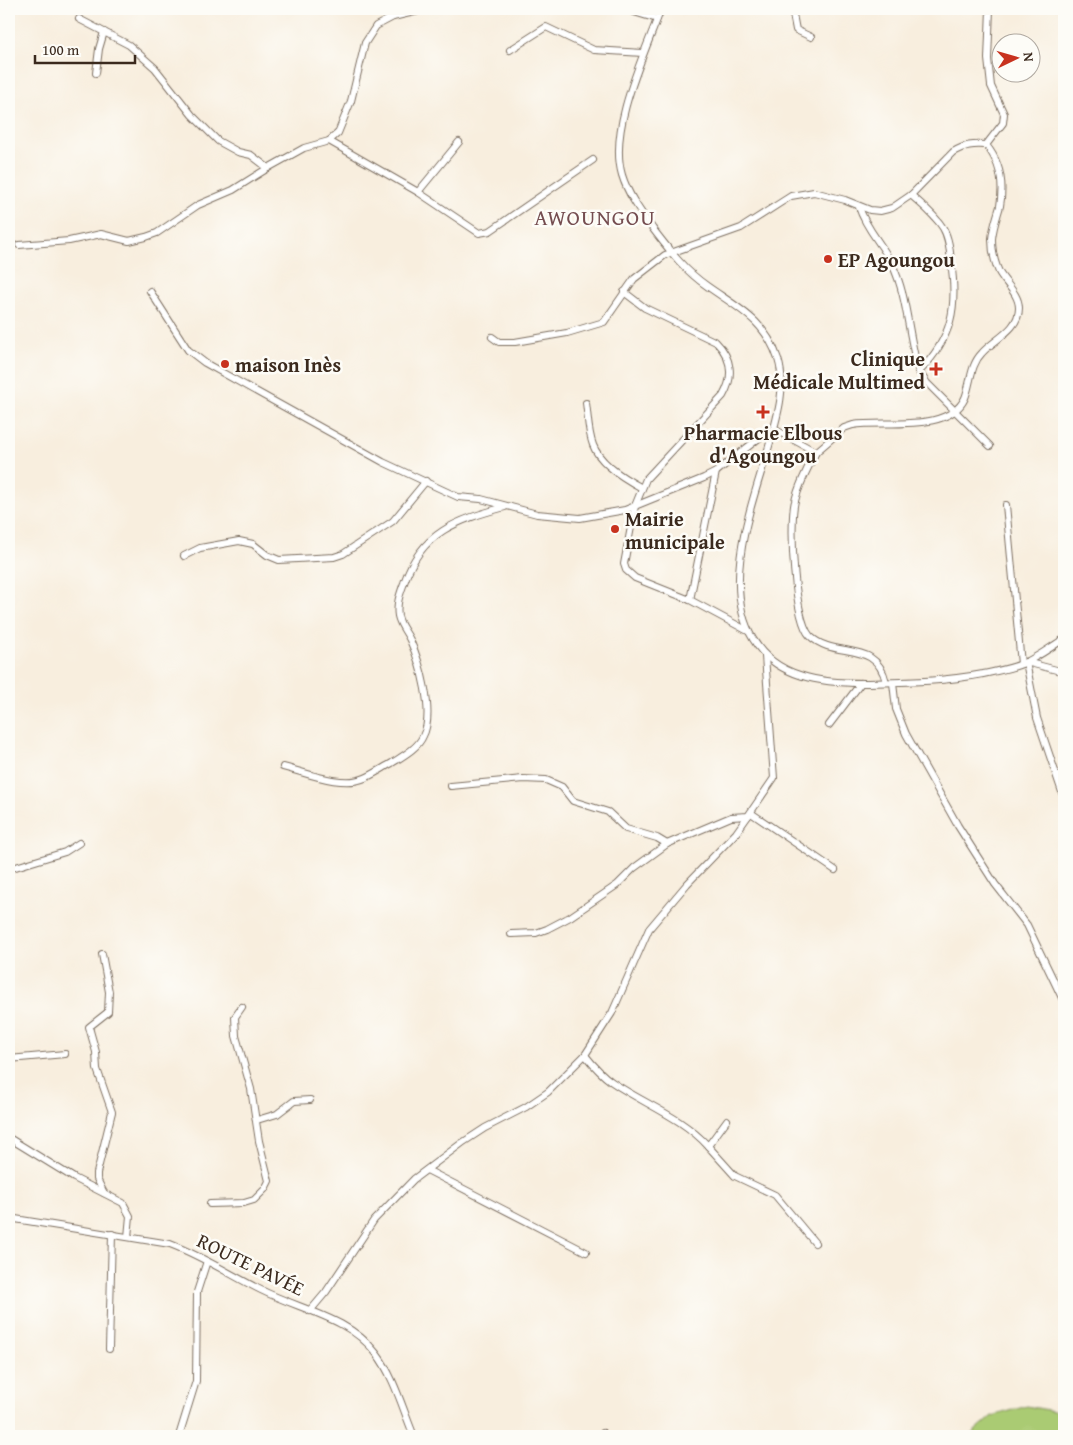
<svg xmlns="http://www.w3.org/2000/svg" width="1073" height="1445" font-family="'Gentium Book Plus',serif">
<rect width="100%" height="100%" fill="#fdfcf7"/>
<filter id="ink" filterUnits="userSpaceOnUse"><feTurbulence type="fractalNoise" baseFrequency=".02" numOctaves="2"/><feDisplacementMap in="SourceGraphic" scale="10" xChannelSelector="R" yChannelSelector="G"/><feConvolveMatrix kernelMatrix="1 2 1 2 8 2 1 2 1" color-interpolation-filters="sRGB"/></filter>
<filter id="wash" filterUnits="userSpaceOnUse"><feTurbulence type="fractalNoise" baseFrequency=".0096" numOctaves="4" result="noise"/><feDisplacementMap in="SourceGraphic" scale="20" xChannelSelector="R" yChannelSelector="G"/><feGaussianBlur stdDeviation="1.12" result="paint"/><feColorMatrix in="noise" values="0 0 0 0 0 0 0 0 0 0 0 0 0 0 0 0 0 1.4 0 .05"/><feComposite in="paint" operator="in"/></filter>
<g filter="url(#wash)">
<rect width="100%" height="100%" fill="#f8eede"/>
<path fill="#aacb73" stroke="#727a48" d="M 1027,1406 L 1064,1413 L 1064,1436 L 969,1436 L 992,1416 Z"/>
</g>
<g filter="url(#ink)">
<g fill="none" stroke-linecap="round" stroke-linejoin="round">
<g stroke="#7d6f61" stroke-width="8">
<g id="minor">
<path d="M 379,9 L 393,17 L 427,9"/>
<path d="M 624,9 L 657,19"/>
<path d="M 661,9 C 645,53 608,128 622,175 C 628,195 641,212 653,229 C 670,251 684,270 707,286 C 738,308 765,320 778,359 C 787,387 777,418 769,446 C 753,502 720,584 753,639 C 776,678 822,683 864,683 C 906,682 941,682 983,674 C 997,671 1011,669 1024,663 C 1038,657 1051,647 1064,639"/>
<path d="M 792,9 L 796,30 L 811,37"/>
<path d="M 79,19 L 129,45 L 155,68 L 192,115 L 218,141 L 238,152 L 251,155 L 268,168 L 304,148 L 329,141 L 338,133 L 351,101 L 365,43 L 376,26 L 393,17"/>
<path d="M 510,50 L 546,27 L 594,50 L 643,53"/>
<path d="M 96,73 L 99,49 L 104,32"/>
<path d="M 329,141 L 418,192 L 479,233 L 490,231 L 593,160"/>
<path d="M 986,145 L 1003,123 L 1004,114 L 991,86 L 988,59 L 990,9"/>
<path d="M 418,192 L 459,142"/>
<path d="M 911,195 C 922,205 935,215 943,228 C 949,238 950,251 951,262 C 958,308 952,338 919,372 L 927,383 L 990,446"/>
<path d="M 859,207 C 866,229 882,244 892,264 C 908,297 908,337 919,372"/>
<path d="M 19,245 L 69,241 L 101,234 L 129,241 L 146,237 L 157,233 L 198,205 L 233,190 L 268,168"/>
<path d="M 150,291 L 188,350 L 205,363 L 383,462 L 458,497 L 481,499 L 537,514 L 580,518 L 625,510 L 704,478 L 716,472 L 768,431 L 774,429 L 816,452 L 844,428 L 853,425 C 885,420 949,433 965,398 C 971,383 970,365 982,353 C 994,339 1019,330 1019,308 C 1019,294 1005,283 999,272 C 994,261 992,250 992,239 C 993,227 997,217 1000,206 C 1004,183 1001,163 986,145 C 973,144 965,145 953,152 L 911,195 L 892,208 L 880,211 L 870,210 L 845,200 L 814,192 L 791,196 L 741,228 L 665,255 L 634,279 L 604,322 L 567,333 L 515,342 L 499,342 L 492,337"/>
<path d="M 624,292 L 645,308 L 716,342 C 732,358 734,377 723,396 L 646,479 L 635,506 L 624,564 L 626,570 L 635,578 L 690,600 L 748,631"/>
<path d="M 586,403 C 588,416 588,432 593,445 C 600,464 625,479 642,488"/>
<path d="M 816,452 C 808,467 799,484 795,501 C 789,523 794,620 810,636 C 835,660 876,638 886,682"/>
<path d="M 1006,505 L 1021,664"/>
<path d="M 184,556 L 200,548 L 239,541 L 253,544 L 267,555 L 279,560 L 334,557 L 343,554 L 393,521 L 426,481"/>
<path d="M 690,600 L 716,472"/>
<path d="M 1064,672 L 1026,662 L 1037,718 L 1064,798"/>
<path d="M 9,675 L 10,678"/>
<path d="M 893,683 L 896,709 L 906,734 L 958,826 L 995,884 L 1027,925 L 1064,1002"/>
<path d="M 829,725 L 861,683"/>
<path d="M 283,767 C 307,773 342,788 365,778 C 374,774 383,768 392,763 C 403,756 418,748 423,736 C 435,713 420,662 410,640 C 406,631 400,626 398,616 C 396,604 400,594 404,583 C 421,532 457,520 505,507"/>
<path d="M 451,786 L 523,779 L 546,780 L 562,787 L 573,801 L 608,812 L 626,829 L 657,838 L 667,844"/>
<path d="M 751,813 L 835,870"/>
<path d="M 9,869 L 65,852 L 79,843"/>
<path d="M 511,934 L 536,933 L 547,929 L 570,917 L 617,885 L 634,868 L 667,844 L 731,817 L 748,816 L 774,778 L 765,656"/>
<path d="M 102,954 L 109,992 L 108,1012 L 89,1027 L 96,1052 L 97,1069 L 112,1112 L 97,1173 L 97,1179 L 104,1193"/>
<path d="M 585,1055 C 593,1065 602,1075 612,1082 C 644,1104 682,1117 708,1146 L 727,1120"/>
<path d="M 9,1059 L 65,1054"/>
<path d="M 257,1120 L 277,1114 L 294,1101 L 310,1100"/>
<path d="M 9,1138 L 74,1178 L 123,1203 L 130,1216 L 128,1237"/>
<path d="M 708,1146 L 735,1176 L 775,1195 L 815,1243"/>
<path d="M 427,1170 L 586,1252"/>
<path d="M 210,1204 L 244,1203 L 254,1200 L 265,1189 L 269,1181 L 259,1141 L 251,1089 L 236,1036 L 235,1017 L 242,1007"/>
<path d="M 9,1218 L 170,1244 C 202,1256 231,1275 261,1290 C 301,1310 348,1317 376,1353 C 394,1376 403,1410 414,1436"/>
<path d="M 310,1311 L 326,1292 L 374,1220 L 414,1179 L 462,1143 L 485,1128 L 526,1107 L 548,1092 L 585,1055 L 612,1013 L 649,929 L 687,884 L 736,833 L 748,816"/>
<path d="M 109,1349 L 112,1234"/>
<path d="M 179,1436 L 196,1381 L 197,1292 L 207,1261"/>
<path d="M 598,1436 L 603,1433"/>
</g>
</g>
<use href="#minor" stroke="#fff" stroke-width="6"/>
</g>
</g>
<g fill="#c8321e" stroke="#fdfcf7" stroke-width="2">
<circle cx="828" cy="259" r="5"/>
<circle cx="225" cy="364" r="5"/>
<path d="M933.5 361.5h5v5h5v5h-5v5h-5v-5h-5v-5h5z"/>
<path d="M760.5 404.5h5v5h5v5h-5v5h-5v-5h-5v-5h5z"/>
<circle cx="615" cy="529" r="5"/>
</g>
<g text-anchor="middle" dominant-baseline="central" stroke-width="5" stroke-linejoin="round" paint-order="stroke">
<g font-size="20" font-weight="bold" fill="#3b2a1e" stroke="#fdfcf7" text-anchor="start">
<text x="838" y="259">EP Agoungou</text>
<text x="925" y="358" text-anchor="end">Clinique<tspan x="925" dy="23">Médicale Multimed</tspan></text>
<text x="235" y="364">maison Inès</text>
<text x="763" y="432" text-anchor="middle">Pharmacie Elbous<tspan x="763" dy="23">d'Agoungou</tspan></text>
<text x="625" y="518">Mairie<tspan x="625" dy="23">municipale</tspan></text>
</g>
<g font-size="20" fill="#3b2a1e" stroke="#fdfcf7">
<text transform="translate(251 1264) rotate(26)">ROUTE PAVÉE</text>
</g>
<g font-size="22" letter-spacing="1" fill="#754d50" stroke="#fdfcf7">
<text x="595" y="217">AWOUNGOU</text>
</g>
</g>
<rect width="1073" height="1445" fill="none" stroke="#fdfcf7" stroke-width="30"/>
<g transform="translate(1016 58) rotate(85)"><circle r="24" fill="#fdfcf7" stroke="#afa8a0"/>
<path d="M0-4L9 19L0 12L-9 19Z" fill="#c8321e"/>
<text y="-8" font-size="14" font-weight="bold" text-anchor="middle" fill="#3b2a1e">N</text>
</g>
<path d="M35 55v8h100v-8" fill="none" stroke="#3b2a1e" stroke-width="2.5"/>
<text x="42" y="55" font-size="15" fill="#3b2a1e" stroke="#fdfcf7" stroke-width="4" paint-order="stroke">100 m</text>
</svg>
